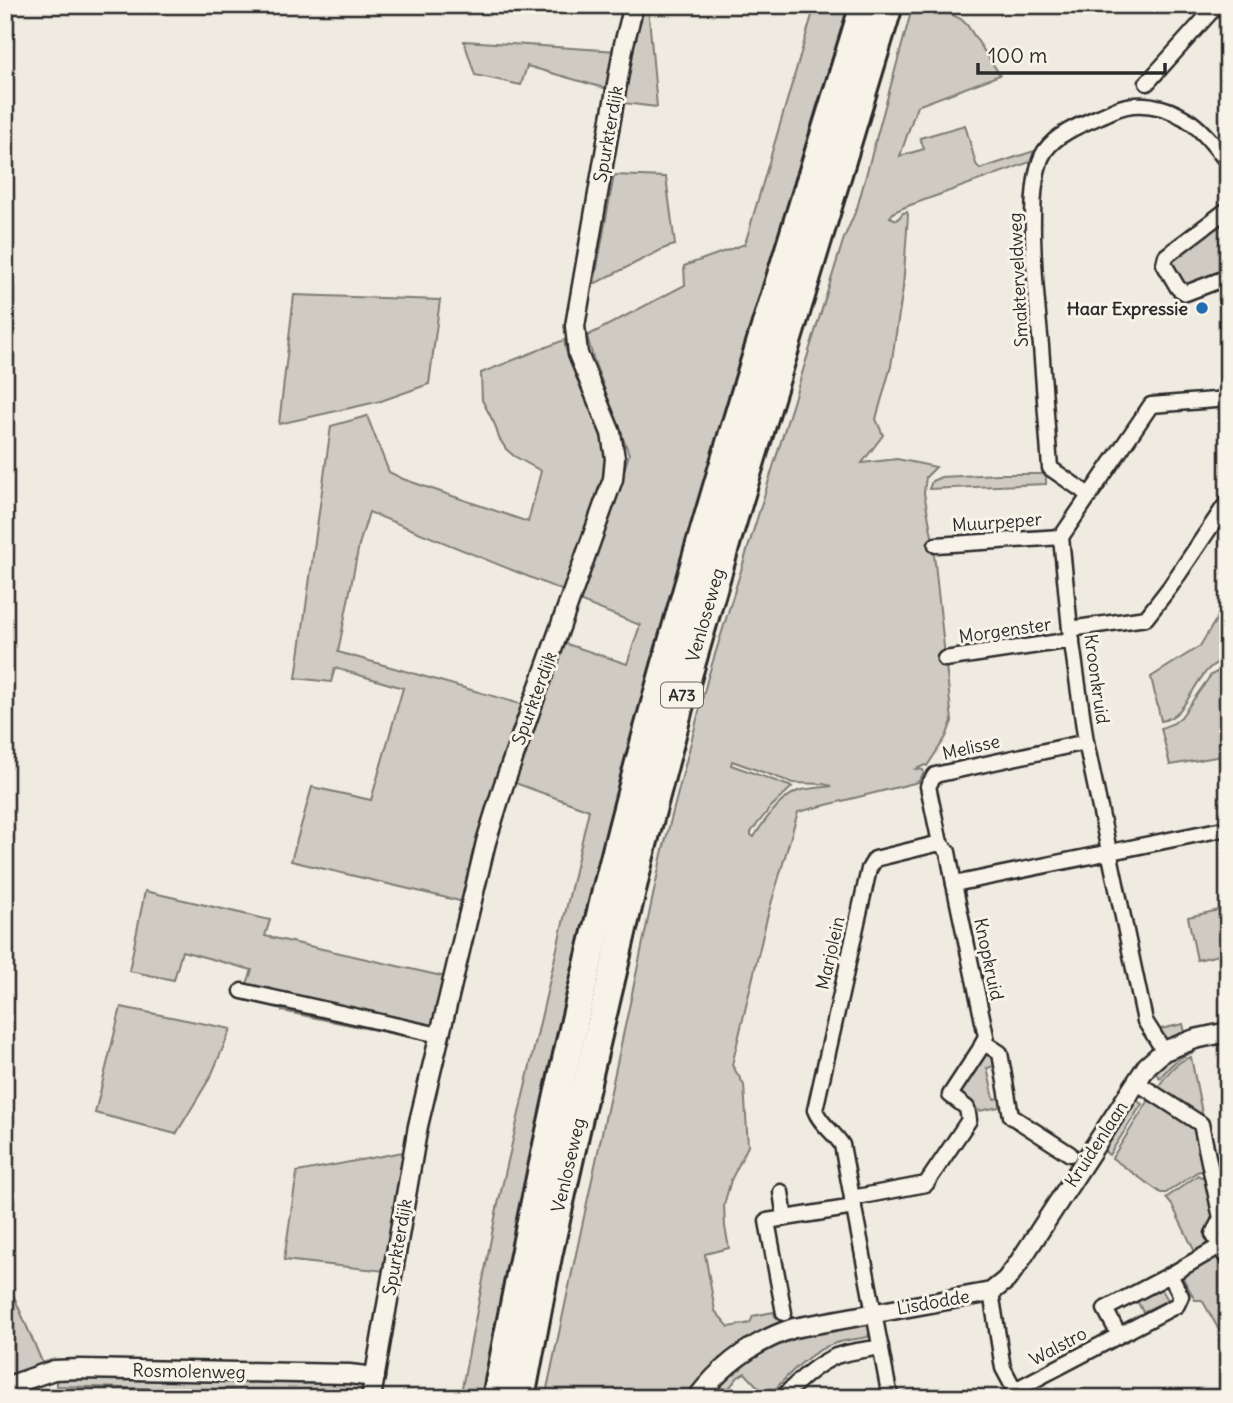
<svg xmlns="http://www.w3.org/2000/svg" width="1233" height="1403" font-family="Delius,sans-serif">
<rect width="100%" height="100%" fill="#efebe0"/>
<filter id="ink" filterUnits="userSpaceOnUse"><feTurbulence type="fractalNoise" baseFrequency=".0143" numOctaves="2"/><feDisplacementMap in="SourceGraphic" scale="14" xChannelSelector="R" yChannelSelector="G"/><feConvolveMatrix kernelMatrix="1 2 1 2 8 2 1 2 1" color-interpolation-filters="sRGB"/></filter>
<g filter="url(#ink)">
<g fill="#cfcbc2" stroke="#7d7b76" stroke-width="2" fill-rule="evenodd">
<path d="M 642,5 L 648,5 L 657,107 L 623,103 L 635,26 Z"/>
<path d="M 815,5 L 849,5 L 817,105 L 677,582 L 577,962 L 512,1249 L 483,1398 L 460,1398 L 496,1213 L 589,810 L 515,783 L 564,643 L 627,664 L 640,625 L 579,601 L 609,519 L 629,454 L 594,361 L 587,336 L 685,285 L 684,266 L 745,244 Z"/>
<path d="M 913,5 L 951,5 L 948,13 L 961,19 L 967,25 L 1000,75 L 917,106 L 900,156 L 924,149 L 920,138 L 965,125 L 976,164 L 980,169 L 1034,151 L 1030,162 L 905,207 L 894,212 L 890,217 L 897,220 L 903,213 L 907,212 L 908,215 L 903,288 L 891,366 L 876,419 L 883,435 L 862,463 L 897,459 L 936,467 L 926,477 L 924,493 L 932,536 L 952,721 L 946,737 L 927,766 L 925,765 L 916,769 L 923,770 L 924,773 L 918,782 L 798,812 L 767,918 L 732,1065 L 744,1085 L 748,1146 L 731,1180 L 724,1205 L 725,1227 L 729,1248 L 705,1254 L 715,1311 L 729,1327 L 750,1323 L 753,1316 L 774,1312 L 775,1316 L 786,1314 L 787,1319 L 790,1318 L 791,1323 L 691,1398 L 545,1398 L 662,854 L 708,677 L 844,238 L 857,208 ZM 732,761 L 793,783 L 823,784 L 832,786 C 821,788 809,788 798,791 C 780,798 764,821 754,837 L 751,835 L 751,832 L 771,807 L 792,787 L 731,765 Z"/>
<path d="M 464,41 L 617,51 L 611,90 L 527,66 L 521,85 L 475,75 Z"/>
<path d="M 614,175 L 666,177 L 675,245 L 665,248 L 594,284 Z"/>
<path d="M 1228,218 L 1228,269 L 1224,273 L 1189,285 L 1181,281 L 1171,262 L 1174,254 L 1202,233 L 1207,234 Z"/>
<path d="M 294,295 L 440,300 L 429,384 L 381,401 L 279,424 Z"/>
<path d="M 564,340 L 566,350 L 602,435 L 609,458 L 606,476 L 566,592 L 369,512 L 359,545 L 338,652 L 524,705 L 464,902 L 291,861 L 312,787 L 371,800 L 403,688 L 335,668 L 331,682 L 296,678 L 331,426 L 367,416 L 389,472 L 403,479 L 528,522 L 541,471 L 514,456 L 506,449 L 499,438 L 495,425 L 482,400 L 481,373 Z"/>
<path d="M 999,474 L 1042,474 L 1046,475 L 1046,484 L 929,489 L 932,481 L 941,477 Z"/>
<path d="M 1225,605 L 1228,607 L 1228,657 C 1219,661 1211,665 1205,673 C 1191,689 1184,717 1161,721 L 1151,677 L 1200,646 Z"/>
<path d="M 1228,666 L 1228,755 L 1170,765 L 1161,728 L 1174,723 L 1181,717 L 1211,675 Z"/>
<path d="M 145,891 L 270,920 L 265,936 L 446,977 L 434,1028 L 245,989 L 252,970 L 182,951 L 174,980 L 129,971 Z"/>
<path d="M 1228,908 L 1228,953 L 1197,960 L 1188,917 Z"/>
<path d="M 284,1002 L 431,1039 L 385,1271 L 284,1260 L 297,1172 L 403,1152 L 428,1041 L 282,1011 Z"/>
<path d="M 121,1007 L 231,1029 L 211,1076 L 176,1134 L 95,1113 Z"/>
<path d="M 1183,1024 L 1186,1037 L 1169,1042 L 1164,1039 L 1158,1032 L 1161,1029 Z"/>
<path d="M 1193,1044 L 1195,1052 C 1179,1056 1171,1065 1160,1078 L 1151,1069 Z"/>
<path d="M 983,1051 L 994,1057 L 995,1066 L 987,1068 L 994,1099 L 1002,1098 L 1004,1106 L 980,1111 L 961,1100 L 958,1091 Z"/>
<path d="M 1191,1057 L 1203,1118 L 1156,1090 C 1165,1077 1175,1061 1191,1057 Z"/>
<path d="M 1131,1097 L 1142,1104 L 1109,1155 L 1102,1149 Z"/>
<path d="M 1151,1097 L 1193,1123 L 1198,1131 L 1206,1170 L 1197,1172 L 1166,1193 L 1161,1193 L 1112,1158 Z"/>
<path d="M 1198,1175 L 1201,1177 L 1206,1177 L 1216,1218 L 1209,1245 L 1195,1252 L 1172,1205 L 1166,1198 Z"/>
<path d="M 1215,1256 L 1222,1260 L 1228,1270 L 1228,1354 L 1224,1355 L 1219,1340 L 1223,1337 L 1202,1300 L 1195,1300 L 1183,1278 L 1186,1272 Z"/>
<path d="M 5,1276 L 43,1364 L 5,1377 Z"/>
<path d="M 1161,1288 L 1168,1300 L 1143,1312 L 1137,1301 Z"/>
<path d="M 866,1321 L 872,1327 L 874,1332 L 869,1333 L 868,1337 C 857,1339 846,1340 836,1343 C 809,1351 785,1377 768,1398 L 745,1373 L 738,1377 L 721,1398 L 706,1398 L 735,1366 L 777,1339 Z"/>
<path d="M 103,1377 L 357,1382 L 363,1384 L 369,1390 L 369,1398 L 352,1398 L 352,1395 L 56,1386 L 56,1379 L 61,1378 Z"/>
</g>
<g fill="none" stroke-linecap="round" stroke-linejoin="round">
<g stroke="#2b2b2b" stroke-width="19">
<g id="minor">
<path d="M 1147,83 L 1217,5"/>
<path d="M 1228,209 L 1166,256 L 1164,264 L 1178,288 L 1186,293 L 1228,277"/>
<path d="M 1089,495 L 1050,468 C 1047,427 1044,386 1041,346 C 1037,304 1023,183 1045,151 C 1058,131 1091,121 1112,111 C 1143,96 1182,110 1204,134 C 1213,143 1220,153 1228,163"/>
<path d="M 936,545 L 1061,537"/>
<path d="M 1070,629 L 1146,618 L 1170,587 L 1228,501"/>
<path d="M 945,659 L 1072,640"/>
<path d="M 940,843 L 928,786 L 935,775 L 1086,742"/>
<path d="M 242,991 L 439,1035"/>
<path d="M 983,1042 L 1000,1053 L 1011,1116 L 1070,1154"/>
<path d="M 1164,1051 L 1145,1021 L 1086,742 L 1070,629 L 1061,537 L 1151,405 L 1228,399"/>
<path d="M 1136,1082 L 1201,1124 L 1221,1218 L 1213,1234 L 1228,1260"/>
<path d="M 781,1192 L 785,1218"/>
<path d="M 852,1198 L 926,1184 L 969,1120 L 967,1108 L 950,1095 L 980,1049 L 986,1036 L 954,884"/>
<path d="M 991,1292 L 1003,1368 L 1019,1398"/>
<path d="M 784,1313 L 767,1221 L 854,1207"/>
<path d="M 1119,1335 L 1105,1309 L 1170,1275 L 1220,1246"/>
<path d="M 1015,1390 L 1177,1305 L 1181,1296 L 1170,1275"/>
<path d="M 782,1398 C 796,1383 817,1364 836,1356 C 850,1351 867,1350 881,1347"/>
<path d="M 892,1398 L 889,1392 L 842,1145 C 834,1132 820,1124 815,1110 L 869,869 L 875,859 L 940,843 L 948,852 L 954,884 L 1228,828"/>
<path d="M 1223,1398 L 1228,1395"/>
</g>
</g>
<g stroke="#2b2b2b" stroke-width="23">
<g id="tertiary">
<path d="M 5,1387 L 54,1370 L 80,1369 L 349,1374 L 375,1377"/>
<path d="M 371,1398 L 418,1126 L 486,842 L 503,787 L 613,479 L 615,458 L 611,433 L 578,354 L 575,326 L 624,44 L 634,5"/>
<path d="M 697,1398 C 722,1365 755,1341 794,1328 L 991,1292 L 1006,1280 L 1018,1264 L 1147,1066 L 1164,1051 L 1195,1039 L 1228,1032"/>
</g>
</g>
<g stroke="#2b2b2b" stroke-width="32">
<g id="motorway">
<path d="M 496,1398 C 541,1158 595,920 660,685 C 723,457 795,232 864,5"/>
<path d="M 521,1398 L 548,1256 L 581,1108 L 640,856 L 683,693 L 728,537 L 889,5"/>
</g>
</g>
<use href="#minor" stroke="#f7f3e8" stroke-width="14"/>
<use href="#tertiary" stroke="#f7f3e8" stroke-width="18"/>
<use href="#motorway" stroke="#f7f3e8" stroke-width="26"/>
</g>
</g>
<circle fill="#1f6fb2" stroke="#f7f3e8" stroke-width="2.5" cx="1202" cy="308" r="7"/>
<g text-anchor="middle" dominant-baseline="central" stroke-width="6" stroke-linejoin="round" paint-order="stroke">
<rect fill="#f7f3e8" stroke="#686764" stroke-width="2" x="661" y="682.5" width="42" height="25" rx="5"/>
<g font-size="16" font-weight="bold" fill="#2b2b2b">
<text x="682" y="695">A73</text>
</g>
<g font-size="18" fill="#2b2b2b" stroke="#f7f3e8">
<text transform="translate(608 134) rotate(-80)">Spurkterdijk</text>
<text transform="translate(1018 280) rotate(-93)">Smakterveldweg</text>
<text transform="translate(997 522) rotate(-4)">Muurpeper</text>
<text transform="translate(705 615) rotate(-74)">Venloseweg</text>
<text transform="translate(1005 630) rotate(-8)">Morgenster</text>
<text transform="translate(1097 679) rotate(82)">Kroonkruid</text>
<text transform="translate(534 698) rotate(-70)">Spurkterdijk</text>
<text transform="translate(971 747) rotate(-13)">Melisse</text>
<text transform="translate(830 953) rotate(-77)">Marjolein</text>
<text transform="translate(989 959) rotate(78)">Knopkruid</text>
<text transform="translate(1096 1144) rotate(-57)">Kruidenlaan</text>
<text transform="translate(568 1165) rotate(-77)">Venloseweg</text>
<text transform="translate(397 1247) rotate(-80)">Spurkterdijk</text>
<text transform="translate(933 1302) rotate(-10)">Lisdodde</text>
<text transform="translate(1058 1346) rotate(-28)">Walstro</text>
<text transform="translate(189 1371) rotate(1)">Rosmolenweg</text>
</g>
<g font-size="18" font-weight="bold" fill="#2b2b2b" stroke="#f7f3e8" text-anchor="end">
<text x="1188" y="308">Haar Expressie</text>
</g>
</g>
<rect width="1233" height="1403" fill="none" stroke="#f7f3e8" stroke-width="28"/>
<rect x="14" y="14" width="1205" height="1375" fill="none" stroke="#2b2b2b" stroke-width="2.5" filter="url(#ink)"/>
<path d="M978 63v10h187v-10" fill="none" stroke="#2b2b2b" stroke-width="3.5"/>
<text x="988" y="63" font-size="21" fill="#2b2b2b" stroke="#f7f3e8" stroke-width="5" paint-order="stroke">100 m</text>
</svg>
